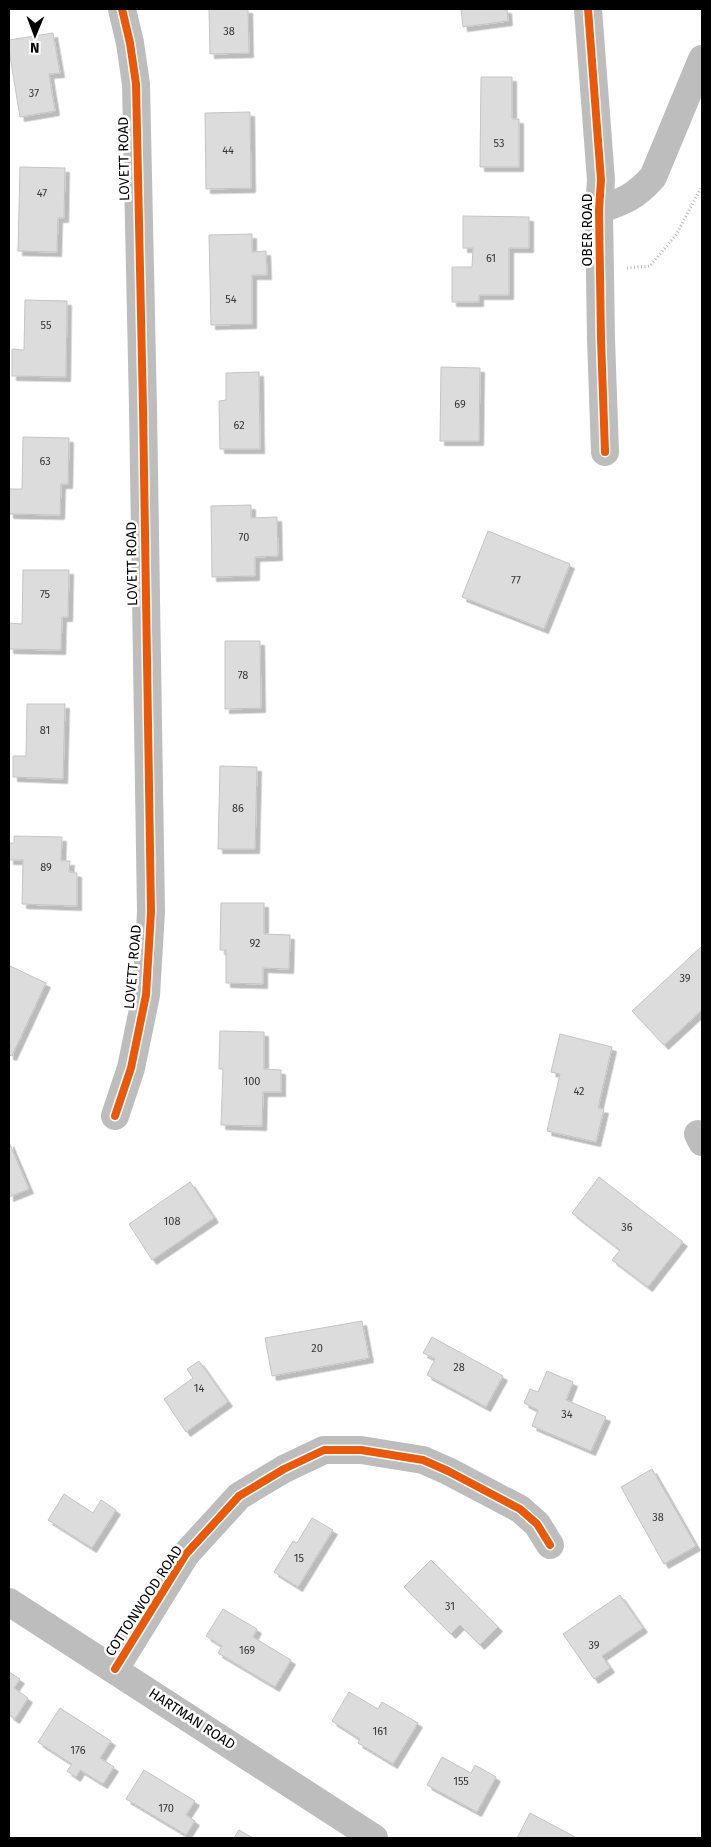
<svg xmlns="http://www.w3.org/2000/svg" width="711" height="1847" font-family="'Fira Sans',sans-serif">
<defs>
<filter id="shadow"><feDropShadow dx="4.5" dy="4.5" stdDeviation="0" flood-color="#0004"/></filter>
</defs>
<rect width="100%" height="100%" fill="#fff"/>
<g fill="#dcdcdc" stroke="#c4c4c4" filter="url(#shadow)">
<path d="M 209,9 L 248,9 L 249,53 L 210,54 Z"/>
<path d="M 461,9 L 507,9 L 508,21 L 463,27 Z"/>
<path d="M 53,33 L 60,73 L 49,74 L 55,111 L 20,117 L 9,50 L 9,40 Z"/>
<path d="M 481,77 L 512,77 L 512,119 L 519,119 L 519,167 L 480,167 Z"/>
<path d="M 250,112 L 251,188 L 206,189 L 205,113 Z"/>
<path d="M 20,167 L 65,168 L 64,218 L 58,218 L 57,252 L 18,251 Z"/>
<path d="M 463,216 L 529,217 L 529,248 L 509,248 L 509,295 L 479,295 L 479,302 L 452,302 L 452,267 L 472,267 L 473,248 L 463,248 Z"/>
<path d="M 252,234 L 252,252 L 266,251 L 267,275 L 252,275 L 252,324 L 211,325 L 209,235 Z"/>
<path d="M 25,300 L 67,301 L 66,377 L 12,376 L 12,349 L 24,350 Z"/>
<path d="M 441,367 L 480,368 L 479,441 L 440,441 Z"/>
<path d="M 259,372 L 260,449 L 220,449 L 219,401 L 226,400 L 226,373 Z"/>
<path d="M 23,437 L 69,438 L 68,484 L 61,484 L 60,515 L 9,514 L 9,489 L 22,489 Z"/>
<path d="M 251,505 L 251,518 L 277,517 L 278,556 L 255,557 L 255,576 L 212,577 L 211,506 Z"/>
<path d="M 488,531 L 570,564 L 544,629 L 462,597 Z"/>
<path d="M 23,570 L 69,570 L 68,617 L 62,617 L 61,650 L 9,649 L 9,623 L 22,624 Z"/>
<path d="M 225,641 L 260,641 L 261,708 L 225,709 Z"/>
<path d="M 27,704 L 65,704 L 63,779 L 13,777 L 13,756 L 26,756 Z"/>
<path d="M 220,766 L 257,767 L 255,849 L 218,849 Z"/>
<path d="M 14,836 L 62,837 L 61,861 L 70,861 L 69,872 L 77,873 L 77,906 L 22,904 L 23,860 L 9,860 L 9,843 L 14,843 Z"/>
<path d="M 221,903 L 264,903 L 264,934 L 290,935 L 289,969 L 263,968 L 263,984 L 226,983 L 226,950 L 220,950 Z"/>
<path d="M 702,946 L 702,1012 L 701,1011 L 664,1045 L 632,1011 Z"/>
<path d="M 10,966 L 46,983 L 12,1056 L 9,1055 L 9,970 Z"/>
<path d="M 220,1031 L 264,1032 L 264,1069 L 281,1070 L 281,1092 L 263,1092 L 262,1126 L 221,1125 L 223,1069 L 219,1069 Z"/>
<path d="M 560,1034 L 612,1047 L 598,1108 L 604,1109 L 596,1142 L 547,1131 L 560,1074 L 551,1072 Z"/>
<path d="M 9,1142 L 29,1189 L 9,1197 Z"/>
<path d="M 599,1177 L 683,1242 L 648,1287 L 612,1260 L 620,1250 L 572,1213 Z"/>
<path d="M 190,1182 L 214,1218 L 152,1260 L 129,1224 Z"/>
<path d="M 362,1321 L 369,1358 L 272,1376 L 265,1338 Z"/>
<path d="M 432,1337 L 503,1376 L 486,1407 L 427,1375 L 435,1359 L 423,1353 Z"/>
<path d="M 199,1361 L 228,1402 L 186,1432 L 164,1399 L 193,1378 L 187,1369 Z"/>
<path d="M 547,1371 L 573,1382 L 566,1400 L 606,1417 L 591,1451 L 532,1426 L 538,1410 L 524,1403 L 530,1389 L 538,1392 Z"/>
<path d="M 652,1469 L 696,1546 L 664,1564 L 621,1487 Z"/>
<path d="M 64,1494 L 93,1513 L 101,1500 L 116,1510 L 92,1548 L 48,1520 Z"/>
<path d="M 312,1518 L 333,1530 L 298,1587 L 274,1572 L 293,1541 L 297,1543 Z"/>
<path d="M 431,1560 L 498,1627 L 480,1645 L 460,1625 L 451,1634 L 404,1587 Z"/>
<path d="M 620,1595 L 643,1628 L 602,1656 L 610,1668 L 594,1679 L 563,1634 Z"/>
<path d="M 223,1609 L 257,1629 L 253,1637 L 291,1660 L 275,1687 L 218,1653 L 222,1646 L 206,1636 Z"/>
<path d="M 9,1672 L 20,1679 L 14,1688 L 28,1698 L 15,1719 L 9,1715 Z"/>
<path d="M 349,1692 L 378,1709 L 382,1702 L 418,1723 L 393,1764 L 358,1743 L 360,1739 L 332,1721 Z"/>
<path d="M 60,1708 L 111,1741 L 100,1758 L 114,1767 L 103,1784 L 80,1770 L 76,1777 L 67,1771 L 72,1764 L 38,1742 Z"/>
<path d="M 442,1757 L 471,1773 L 475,1765 L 496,1777 L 477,1812 L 427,1785 Z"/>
<path d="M 144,1770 L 195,1801 L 186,1815 L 195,1821 L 186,1835 L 126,1799 Z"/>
<path d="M 530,1813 L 577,1838 L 517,1838 Z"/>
<path d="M 239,1830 L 253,1838 L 234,1838 Z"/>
</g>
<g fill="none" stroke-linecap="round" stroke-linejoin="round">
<path stroke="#b8b8b8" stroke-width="3" stroke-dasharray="1 2.5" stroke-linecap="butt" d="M 627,268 L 650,266 L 676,235 L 702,186"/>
<g stroke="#bdbdbd" stroke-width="28">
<path d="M 588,9 L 601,180 L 599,210 L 601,339 L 605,452"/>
<path d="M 599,210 C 624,201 634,198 653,177 L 702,59"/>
<path d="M 115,1116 L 131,1068 L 146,995 L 151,912 L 143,408 L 136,84 L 130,43 L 122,9"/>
<path d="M 698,1134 L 702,1142"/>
<path d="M 9,1602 L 374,1838"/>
<path d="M 115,1669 L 186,1554 L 239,1496 L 284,1469 L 324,1450 L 361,1450 L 423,1460 L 448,1471 L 520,1509 L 537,1524 L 550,1545"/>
</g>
<g stroke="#fff" stroke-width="11">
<g id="cycleway">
<path d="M 588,9 L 601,180 L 599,210 L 601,339 L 605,452"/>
<path d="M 115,1116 L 131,1068 L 146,995 L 151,912 L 143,408 L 136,84 L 130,43 L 122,9"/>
<path d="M 115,1669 L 186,1554 L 239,1496 L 284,1469 L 324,1450 L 361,1450 L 423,1460 L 448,1471 L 520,1509 L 537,1524 L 550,1545"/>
</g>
</g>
<use href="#cycleway" stroke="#e8590c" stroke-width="8"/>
</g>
<g text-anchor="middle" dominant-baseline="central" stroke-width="5" stroke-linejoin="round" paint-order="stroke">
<g font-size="11" fill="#373737">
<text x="229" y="31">38</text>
<text x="34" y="93">37</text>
<text x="499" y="143">53</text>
<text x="228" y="150">44</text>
<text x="42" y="193">47</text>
<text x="491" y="258">61</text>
<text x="231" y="299">54</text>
<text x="46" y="325">55</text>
<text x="460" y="404">69</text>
<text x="239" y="425">62</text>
<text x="45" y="461">63</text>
<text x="244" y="537">70</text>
<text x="516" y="580">77</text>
<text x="45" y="594">75</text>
<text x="243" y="675">78</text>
<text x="45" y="730">81</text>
<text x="238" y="808">86</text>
<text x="46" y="867">89</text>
<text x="255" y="943">92</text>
<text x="685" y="978">39</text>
<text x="252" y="1081">100</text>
<text x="579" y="1091">42</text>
<text x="172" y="1221">108</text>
<text x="627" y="1227">36</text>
<text x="317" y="1348">20</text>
<text x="459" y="1367">28</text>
<text x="199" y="1388">14</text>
<text x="567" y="1414">34</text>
<text x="658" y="1517">38</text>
<text x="299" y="1558">15</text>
<text x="450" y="1606">31</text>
<text x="594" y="1645">39</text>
<text x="247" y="1650">169</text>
<text x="380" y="1731">161</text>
<text x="78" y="1750">176</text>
<text x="461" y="1781">155</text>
<text x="166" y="1808">170</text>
</g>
<g font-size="14" fill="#000" stroke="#fff">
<text transform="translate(124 159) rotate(-91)">LOVETT ROAD</text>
<text transform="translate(587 230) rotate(-90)">OBER ROAD</text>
<text transform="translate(132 564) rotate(-91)">LOVETT ROAD</text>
<text transform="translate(133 967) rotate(-85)">LOVETT ROAD</text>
<text transform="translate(144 1601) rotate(-57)">COTTONWOOD ROAD</text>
<text transform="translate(192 1719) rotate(33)">HARTMAN ROAD</text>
</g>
</g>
<rect width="711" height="1847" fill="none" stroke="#000000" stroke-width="20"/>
<g transform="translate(35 35) rotate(181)" stroke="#ffffff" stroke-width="4" paint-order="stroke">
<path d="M0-4L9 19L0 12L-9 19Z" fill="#000000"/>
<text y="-8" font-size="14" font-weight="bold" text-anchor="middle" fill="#000000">N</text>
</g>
</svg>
